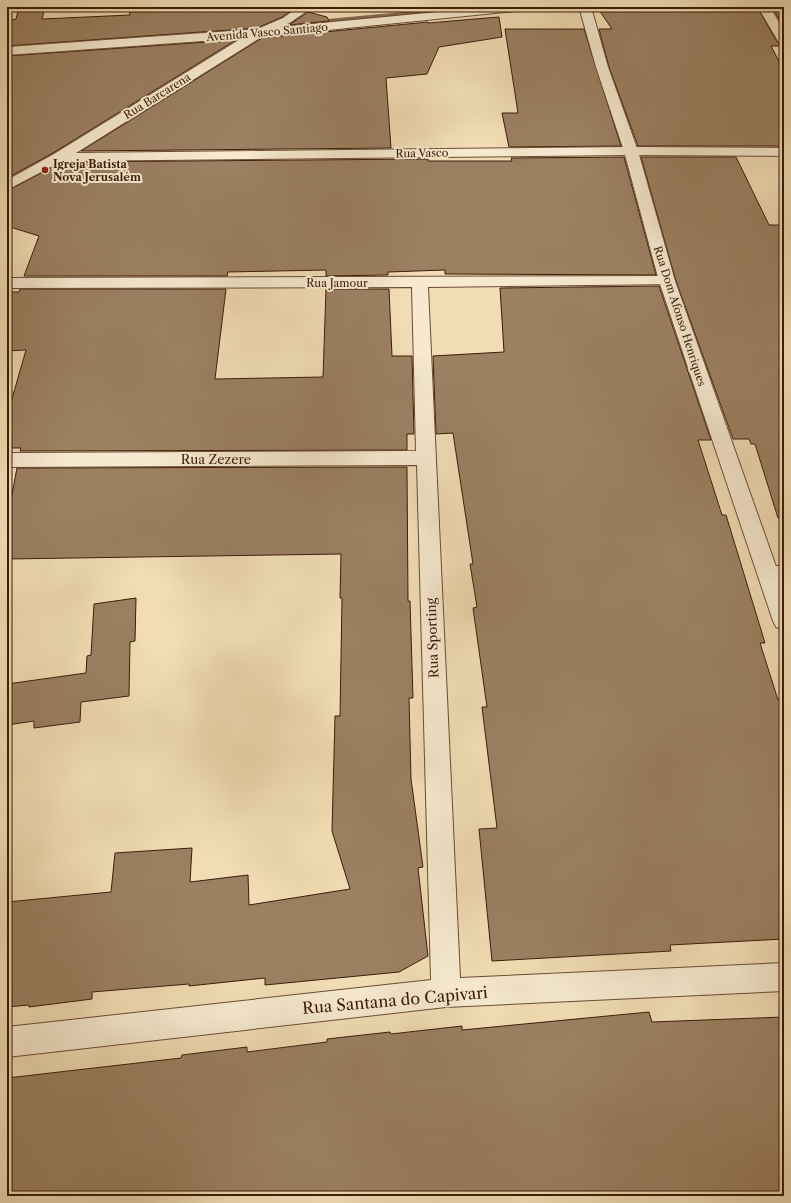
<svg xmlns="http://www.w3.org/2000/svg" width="791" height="1203" font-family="'Libre Caslon Text',serif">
<rect width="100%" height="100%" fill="#f1ddb5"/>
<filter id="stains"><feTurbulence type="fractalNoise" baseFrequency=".005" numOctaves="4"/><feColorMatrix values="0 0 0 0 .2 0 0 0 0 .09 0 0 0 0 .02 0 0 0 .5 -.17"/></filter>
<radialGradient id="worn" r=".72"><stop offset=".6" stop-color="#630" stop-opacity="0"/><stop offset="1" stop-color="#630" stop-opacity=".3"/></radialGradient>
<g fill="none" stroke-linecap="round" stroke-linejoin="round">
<path fill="#84684d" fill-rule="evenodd" d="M 458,7 L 478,7 L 475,9 L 316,24 L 313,22 L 316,20 Z"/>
</g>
<g fill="#9b8062" stroke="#3d1b09">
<path d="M 19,7 L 45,7 L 42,19 L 130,15 L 129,7 L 282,7 L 293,9 L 282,17 L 257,28 L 7,46 L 12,20 L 16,19 Z"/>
<path d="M 597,7 L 757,7 L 777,42 L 783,46 L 771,46 L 784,71 L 784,146 L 638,146 L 609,67 L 599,29 L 612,29 Z"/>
<path d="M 772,7 L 784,7 L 784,28 Z"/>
<path d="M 308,12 L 327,17 L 329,21 L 289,25 Z"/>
<path d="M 499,17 L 502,37 L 439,47 L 427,74 L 386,78 L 391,148 L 81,151 L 262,38 L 428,22 L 428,23 Z"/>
<path d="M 505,29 L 584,29 L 621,146 L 509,147 L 502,113 L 518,113 Z"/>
<path d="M 236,40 L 53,153 L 7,178 L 7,56 Z"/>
<path d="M 624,157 L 656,275 L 445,274 L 445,270 L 388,272 L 388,275 L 326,276 L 326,270 L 228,272 L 227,276 L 24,276 L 39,236 L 7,226 L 7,191 L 62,162 L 428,159 L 428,161 L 512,161 L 511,158 Z"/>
<path d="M 641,157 L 736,157 L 769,225 L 784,225 L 784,517 L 778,518 L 755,444 L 751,444 L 749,439 L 733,439 L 676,281 Z"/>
<path d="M 659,286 L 711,440 L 698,440 L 722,515 L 726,515 L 765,643 L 760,643 L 778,700 L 780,700 L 784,713 L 784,939 L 670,945 L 671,951 L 492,961 L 479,829 L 497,828 L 482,707 L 487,707 L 473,608 L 477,607 L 470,564 L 473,564 L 453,433 L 436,434 L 433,356 L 504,352 L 500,288 Z"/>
<path d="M 20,289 L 226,289 L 215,379 L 323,377 L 326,289 L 389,289 L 392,356 L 412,356 L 414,434 L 407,434 L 407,450 L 20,451 L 21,448 L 7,448 L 7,416 L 26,350 L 7,351 L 7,292 L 19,292 Z"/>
<path d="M 407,467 L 408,601 L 410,601 L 413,698 L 409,698 L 411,779 L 423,867 L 418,868 L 428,956 L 399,972 L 265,985 L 265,978 L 189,986 L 189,984 L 92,992 L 92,999 L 29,1007 L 29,1005 L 7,1007 L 7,902 L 111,892 L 115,853 L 192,848 L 190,882 L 248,875 L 249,905 L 350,889 L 332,831 L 335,716 L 340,716 L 342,598 L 340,598 L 341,554 L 7,559 L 7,521 L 17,468 Z"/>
<path d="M 136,598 L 135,641 L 130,642 L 129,696 L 81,702 L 80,722 L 34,728 L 34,721 L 7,725 L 7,684 L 86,673 L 87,656 L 91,655 L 94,604 Z"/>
<path d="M 649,1012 L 652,1022 L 784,1017 L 784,1196 L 7,1196 L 7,1078 L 181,1058 L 182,1055 L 247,1047 L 247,1052 L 327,1042 L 327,1039 L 390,1032 L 391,1034 L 462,1026 L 462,1030 Z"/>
</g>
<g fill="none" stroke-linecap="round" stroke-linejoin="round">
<g stroke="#6a4c34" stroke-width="2">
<g id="minor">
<path d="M 299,7 L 313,7 L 291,22 L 263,36 L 76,153 L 631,147 L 784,148 L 784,156 L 631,155 L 62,161 L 7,190 L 7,180 L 54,154 L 255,30 L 283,18 Z"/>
<path d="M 758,7 L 770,7 L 784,31 L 784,45 L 778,41 Z"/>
<path d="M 667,276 L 673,278 L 675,281 L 673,284 L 428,287 L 460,978 L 784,963 L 784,991 L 446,1007 L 7,1057 L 7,1027 L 431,980 L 417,465 L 7,467 L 7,453 L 416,451 L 412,287 L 7,288 L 7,278 Z"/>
<path d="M 769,566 L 784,566 L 784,582 L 769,582 L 761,580 L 758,574 L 761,568 Z"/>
</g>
</g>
<g stroke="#6a4c34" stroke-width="2">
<g id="tertiary">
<path d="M 490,7 L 532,7 L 526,10 L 259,37 L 7,55 L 7,47 L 259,29 Z"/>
<path d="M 579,7 L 591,7 L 608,67 L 638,151 L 675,281 L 784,589 L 784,630 L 776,627 L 773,621 L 659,281 L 624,151 L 596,67 Z"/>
</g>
</g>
<use href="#minor" fill="#f6e9cf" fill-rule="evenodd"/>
<use href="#tertiary" fill="#f6e9cf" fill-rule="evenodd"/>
</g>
<circle fill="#8f2418" stroke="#f6e9cf" stroke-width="1.5" cx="45" cy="170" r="4"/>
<g text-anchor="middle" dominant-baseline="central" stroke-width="4" stroke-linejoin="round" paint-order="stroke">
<g font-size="11" fill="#3d1b09" stroke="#f6e9cf">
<text transform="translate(267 32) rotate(-5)">Avenida Vasco Santiago</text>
<text transform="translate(157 96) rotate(-32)">Rua Barcarena</text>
<text transform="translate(422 153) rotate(-1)">Rua Vasco</text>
<text x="337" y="283">Rua Jamour</text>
<text transform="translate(680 316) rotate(72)">Rua Dom Afonso Henriques</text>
</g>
<g font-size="11" font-weight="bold" fill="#3d1b09" stroke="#f6e9cf" text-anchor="start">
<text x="53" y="164">Igreja Batista<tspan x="53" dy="13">Nova Jerusalém</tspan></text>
</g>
<g font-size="13" fill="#3d1b09" stroke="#f6e9cf">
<text x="216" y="459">Rua Zezere</text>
<text transform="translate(432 638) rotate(-92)">Rua Sporting</text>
</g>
<g font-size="16" fill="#3d1b09" stroke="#f6e9cf">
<text transform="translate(395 1000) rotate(-5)">Rua Santana do Capivari</text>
</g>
</g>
<rect width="791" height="1203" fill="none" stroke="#f1ddb5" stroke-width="24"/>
<rect x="8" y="8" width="775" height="1187" fill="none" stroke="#3d1b09" stroke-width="2"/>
<rect x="12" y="12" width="767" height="1179" fill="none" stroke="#3d1b09"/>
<rect width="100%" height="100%" filter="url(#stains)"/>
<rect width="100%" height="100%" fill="url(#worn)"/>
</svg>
